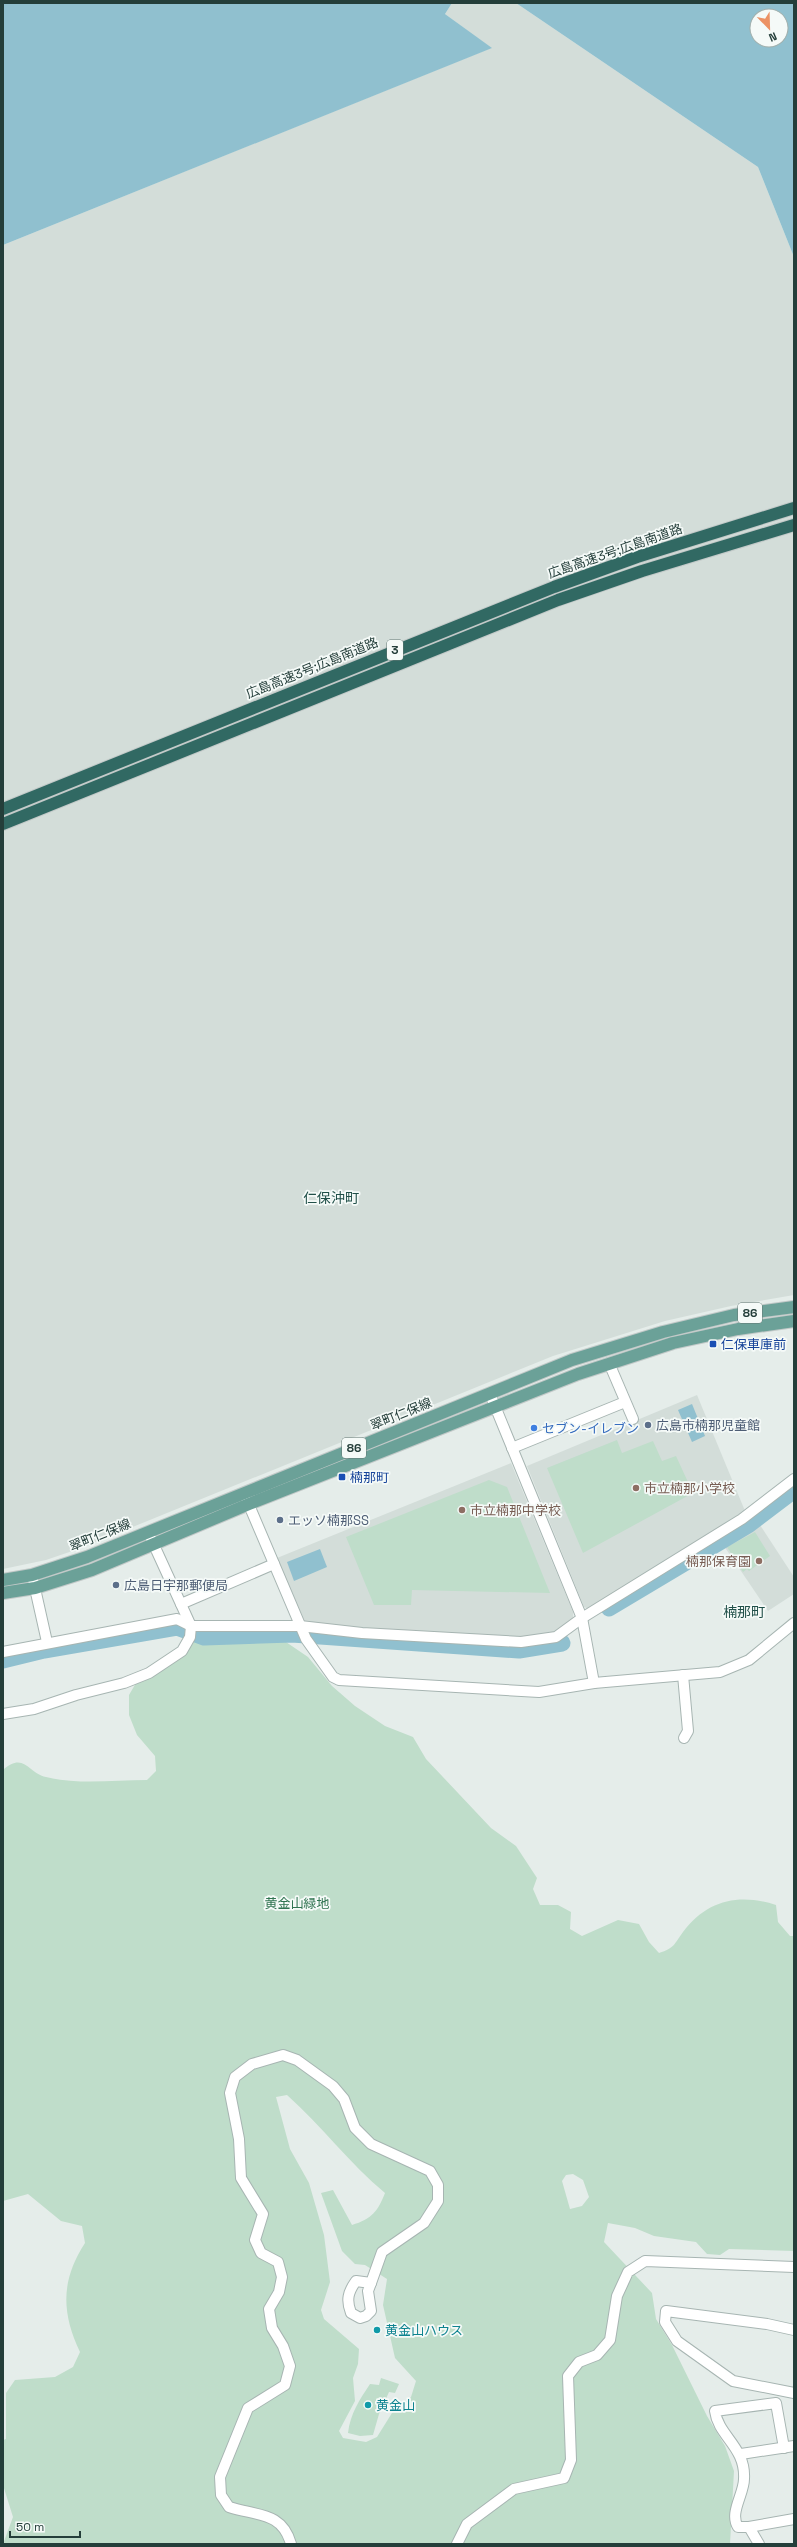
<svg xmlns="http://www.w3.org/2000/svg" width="797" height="2547" font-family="'Space Grotesk','Noto Sans JP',sans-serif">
<rect width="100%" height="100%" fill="#e5edea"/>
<g fill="#d3ddd9">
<path d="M 452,3 L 516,3 L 758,167 L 794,257 L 794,1295 L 731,1306 L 665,1321 L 553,1356 L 81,1548 L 46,1560 L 3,1569 L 3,245 L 491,48 L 445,14 Z"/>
<path d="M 697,1395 L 745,1511 L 589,1609 L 584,1607 L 527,1466 Z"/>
<path d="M 511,1463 L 573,1612 L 573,1620 L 558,1632 L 521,1638 L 306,1624 L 277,1558 Z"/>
<path d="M 760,1525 L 794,1577 L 794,1594 L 768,1611 L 724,1546 Z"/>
</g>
<g fill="#bfddca" fill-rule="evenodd">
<path d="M 617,1440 L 622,1453 L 653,1441 L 662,1461 L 676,1456 L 693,1493 L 583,1553 L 547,1468 Z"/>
<path d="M 489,1480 L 507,1487 L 550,1593 L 412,1590 L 411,1605 L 374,1605 L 346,1537 Z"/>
<path d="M 755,1532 L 770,1556 L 749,1571 L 747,1569 L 743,1572 L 727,1547 Z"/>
<path d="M 195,1637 L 207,1639 L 249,1637 L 283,1640 L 308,1657 L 332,1686 L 355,1706 L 385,1726 L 413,1737 L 426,1759 L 491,1828 L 516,1846 L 537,1878 L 533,1889 L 540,1905 L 558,1905 L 571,1912 L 570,1929 L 582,1936 L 618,1920 L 639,1924 L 649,1942 L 659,1953 C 675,1948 674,1944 683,1932 C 707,1900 739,1893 776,1905 L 778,1922 L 790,1936 L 794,1936 L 794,2251 L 729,2249 L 720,2255 L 707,2254 L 696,2242 L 654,2236 L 635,2228 L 608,2223 L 604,2242 L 652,2293 L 656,2319 L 672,2345 L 707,2416 L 725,2446 L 734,2471 L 730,2544 L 3,2544 L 13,2517 L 3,2485 L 3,2440 L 6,2439 L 6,2393 L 15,2380 L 55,2377 L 73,2367 L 80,2352 C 61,2312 61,2280 85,2243 L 82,2226 L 61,2221 L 28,2194 L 3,2201 L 3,1770 C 24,1751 29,1774 46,1777 C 78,1785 114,1780 147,1780 L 156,1771 L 155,1756 L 137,1735 L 129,1715 L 129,1695 L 136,1683 L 185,1652 ZM 287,2095 C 322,2126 349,2163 385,2193 C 378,2211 372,2219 352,2225 L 333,2190 L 321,2193 L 342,2251 L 355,2264 L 365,2265 L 387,2279 L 383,2305 L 395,2358 L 416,2381 L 411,2397 L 392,2413 L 377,2437 L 366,2442 L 343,2438 L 339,2431 L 355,2401 L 353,2378 L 358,2364 L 359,2349 L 324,2319 L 321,2310 L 330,2282 L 324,2235 L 309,2183 L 290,2149 L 276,2097 ZM 573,2174 L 583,2180 L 589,2197 L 582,2206 L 570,2209 L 562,2181 L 566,2175 Z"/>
<path d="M 381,2378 L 399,2384 L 395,2393 L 389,2392 L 379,2414 L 373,2435 L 360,2436 L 348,2433 C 350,2414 360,2399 370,2384 L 379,2385 Z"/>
</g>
<g fill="#90c0cf" fill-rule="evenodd">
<path d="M 3,3 L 452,3 L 445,14 L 492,48 L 3,245 Z"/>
<path d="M 516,3 L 794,3 L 794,257 L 758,167 ZM 757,16 L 781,16 L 781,40 L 757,40 Z"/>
<path d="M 692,1404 L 705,1436 L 692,1442 L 678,1410 Z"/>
<path d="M 320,1549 L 327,1567 L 294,1581 L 287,1562 Z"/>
</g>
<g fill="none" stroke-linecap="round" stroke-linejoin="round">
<g stroke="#90c0cf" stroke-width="17">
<path d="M 609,1608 L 748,1525 L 794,1490"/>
<path d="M 3,1660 L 44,1650 L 177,1627 L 204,1637 L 292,1634 L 519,1650 L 562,1643"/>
</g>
<g stroke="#a7b5b2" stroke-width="12">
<g id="minor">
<path d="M 609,1363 L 633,1419"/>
<path d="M 490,1394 L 582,1618 L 594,1683"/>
<path d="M 512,1448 L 625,1402"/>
<path d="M 246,1498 L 306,1639 L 333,1677 L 339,1680 L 539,1692 L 594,1683 L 720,1672 L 749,1660 L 794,1623"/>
<path d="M 32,1575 L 47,1642"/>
<path d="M 181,1604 L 274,1564"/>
<path d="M 3,1652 L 177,1619 L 191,1626 L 300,1626 L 362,1633 L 521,1642 L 556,1637 L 582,1618 L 742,1519 L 794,1479"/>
<path d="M 683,1675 L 688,1731 L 684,1738"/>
<path d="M 3,1714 L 34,1709 L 76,1695 L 124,1683 L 149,1673 L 182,1651 L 190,1637 L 191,1626 L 148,1532"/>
<path d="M 356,2281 L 371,2283 L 368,2291 L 371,2311 L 366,2316 L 360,2318 L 351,2313 C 346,2300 348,2292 356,2281 Z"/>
<path d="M 794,2330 L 767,2324 L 666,2311 L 665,2322 L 677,2341 L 733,2381 L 794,2393"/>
<path d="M 784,2448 L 776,2403 L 715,2411 C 718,2436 746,2447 744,2479 C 744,2494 729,2513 738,2527 L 749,2527 L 794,2519"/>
<path d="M 741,2454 L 794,2446"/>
<path d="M 749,2527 L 759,2544"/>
<path d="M 291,2544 C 282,2511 256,2516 229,2507 L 221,2495 L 220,2477 L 248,2408 L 285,2385 L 290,2366 L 283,2346 L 272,2328 L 269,2309 L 279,2292 L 282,2277 L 278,2262 L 261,2253 L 255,2240 L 263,2214 L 241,2178 L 239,2139 L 230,2093 L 235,2077 L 252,2064 L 283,2055 L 297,2060 L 333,2086 L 344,2099 L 355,2128 L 371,2144 L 430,2171 L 438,2185 L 438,2201 L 424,2223 L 382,2252 L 371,2283"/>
<path d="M 457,2544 L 467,2524 L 514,2489 L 564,2478 L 571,2460 L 568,2376 L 579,2362 L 597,2355 L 610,2340 L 617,2296 L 628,2272 L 645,2261 L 794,2267"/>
</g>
</g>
<g stroke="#c2c9c8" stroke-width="14">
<g id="primary">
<path d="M 3,1580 L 32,1575 L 87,1557 L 572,1360 L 663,1332 L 734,1315 L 794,1307"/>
<path d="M 3,1593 L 35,1588 L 92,1570 L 249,1504 L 578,1374 L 673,1343 L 738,1329 L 794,1321"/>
</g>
</g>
<g stroke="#c2c9c8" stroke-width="14">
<g id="motorway">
<path d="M 3,809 L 554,587 L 637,557 L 794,508"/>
<path d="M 3,824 L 558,600 L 642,571 L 794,525"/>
</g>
</g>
<use href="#minor" stroke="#fff" stroke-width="10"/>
<use href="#primary" stroke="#6ba198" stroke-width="12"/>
<use href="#motorway" stroke="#316963" stroke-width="12"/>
</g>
<g fill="#1a4fb4" stroke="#f5faf8" stroke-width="1.5">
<rect x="709" y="1340" width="8" height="8" rx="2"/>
<rect x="338" y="1473" width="8" height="8" rx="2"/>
</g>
<g fill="#5c6f8a" stroke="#f5faf8" stroke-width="1.5">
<circle cx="648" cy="1425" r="4"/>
<circle cx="280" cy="1520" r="4"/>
<circle cx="116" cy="1585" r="4"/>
</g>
<circle fill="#3f7fe0" stroke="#f5faf8" stroke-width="1.5" cx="534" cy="1428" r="4"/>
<g fill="#8d6e63" stroke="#f5faf8" stroke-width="1.5">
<circle cx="636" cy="1488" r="4"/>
<circle cx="462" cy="1510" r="4"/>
<circle cx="759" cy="1561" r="4"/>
</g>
<g fill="#0f9aa8" stroke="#f5faf8" stroke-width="1.5">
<circle cx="377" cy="2330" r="4"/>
<circle cx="368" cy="2405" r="4"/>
</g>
<g text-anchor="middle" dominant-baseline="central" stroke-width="3.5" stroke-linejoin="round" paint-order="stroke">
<g fill="#f5faf8" stroke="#637673" stroke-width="1">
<rect x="387" y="640" width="16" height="20" rx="3"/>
<rect x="738" y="1303" width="24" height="20" rx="3"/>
<rect x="342" y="1438" width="24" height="20" rx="3"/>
</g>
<g font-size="12" font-weight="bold" fill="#243e3a">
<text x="395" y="650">3</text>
<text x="750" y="1313">86</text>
<text x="354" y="1448">86</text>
</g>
<g font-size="13" fill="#243e3a" stroke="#f5faf8">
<text transform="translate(615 551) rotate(-19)">広島高速3号;広島南道路</text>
<text transform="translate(312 668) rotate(-22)">広島高速3号;広島南道路</text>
<text transform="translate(401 1414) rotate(-22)">翠町仁保線</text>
<text transform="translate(100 1535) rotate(-22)">翠町仁保線</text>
</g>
<g font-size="13" fill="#164399" stroke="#f5faf8" text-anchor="start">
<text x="721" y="1344">仁保車庫前</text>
<text x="350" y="1477">楠那町</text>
</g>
<g font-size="13" fill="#4e5e75" stroke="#f5faf8" text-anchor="start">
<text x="656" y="1425">広島市楠那児童館</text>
<text x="288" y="1520">エッソ楠那SS</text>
<text x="124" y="1585">広島日宇那郵便局</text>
</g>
<g font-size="13" fill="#366cbe" stroke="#f5faf8" text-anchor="start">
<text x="542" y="1428">セブン-イレブン</text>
</g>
<g font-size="13" fill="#785e54" stroke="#f5faf8" text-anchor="start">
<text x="644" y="1488">市立楠那小学校</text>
<text x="470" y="1510">市立楠那中学校</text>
<text x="751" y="1561" text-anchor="end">楠那保育園</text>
</g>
<g font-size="13" fill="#307451" stroke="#f5faf8">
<text x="297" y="1903">黄金山緑地</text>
</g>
<g font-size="13" fill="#0d838f" stroke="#f5faf8" text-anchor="start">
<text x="385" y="2330">黄金山ハウス</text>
<text x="376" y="2405">黄金山</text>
</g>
<g font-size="14" fill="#215049" stroke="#f5faf8">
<text x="331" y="1198">仁保沖町</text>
<text x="744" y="1612">楠那町</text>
</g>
</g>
<rect width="797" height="2547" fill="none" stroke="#243e3a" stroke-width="8"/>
<g transform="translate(769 28) rotate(157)"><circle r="19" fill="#f5faf8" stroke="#a1afac"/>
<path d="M0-3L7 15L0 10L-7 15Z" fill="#ec9264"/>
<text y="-6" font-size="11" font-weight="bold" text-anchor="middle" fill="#243e3a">N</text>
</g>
<path d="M10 2531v6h70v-6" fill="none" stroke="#243e3a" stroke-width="2"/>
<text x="16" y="2531" font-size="12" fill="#243e3a" stroke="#f5faf8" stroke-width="3" paint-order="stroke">50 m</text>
</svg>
